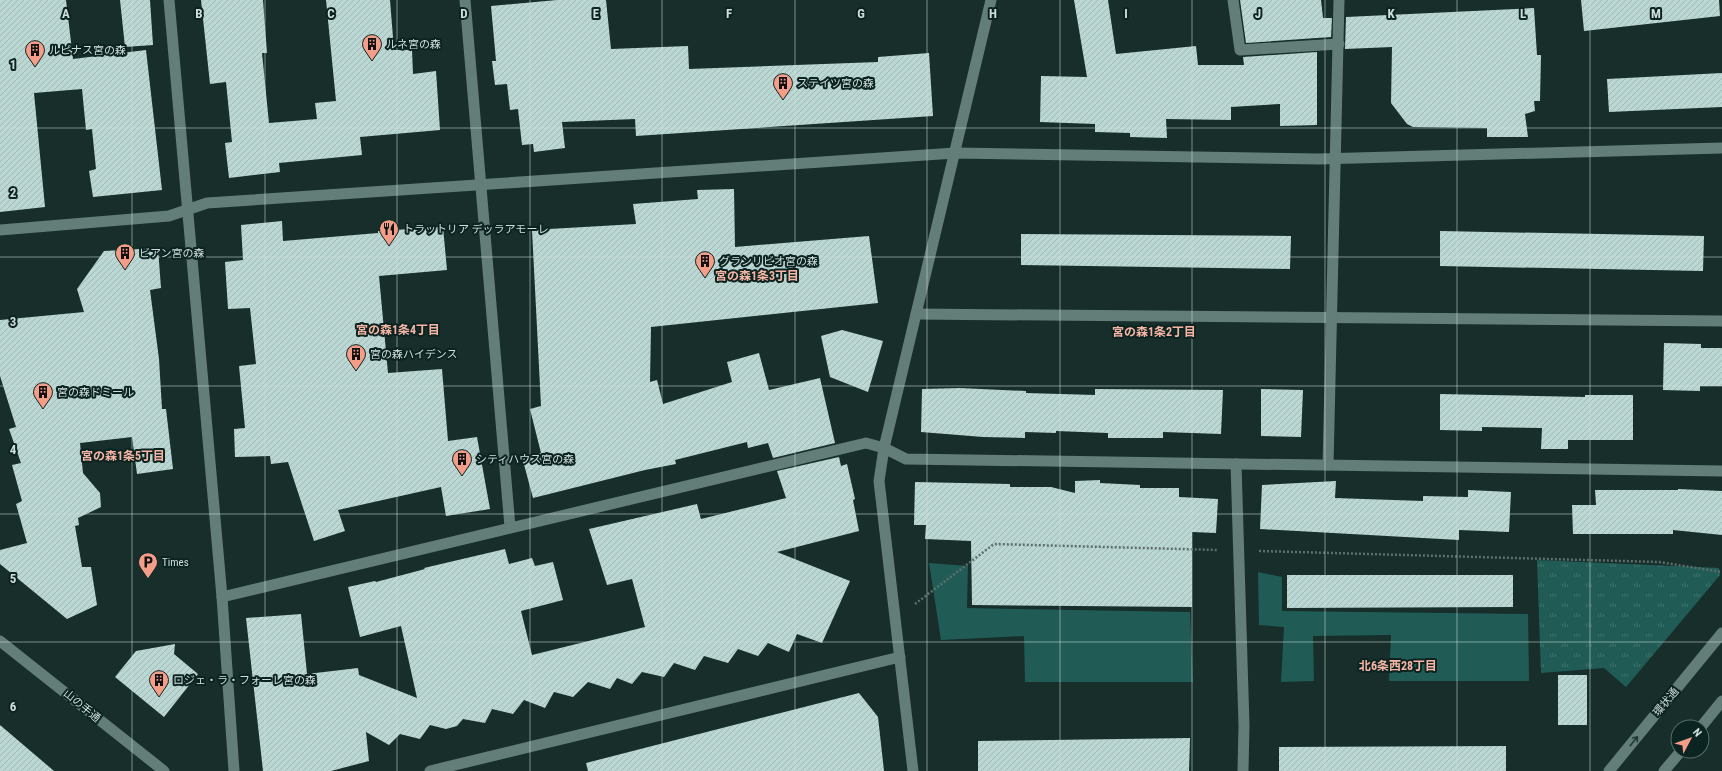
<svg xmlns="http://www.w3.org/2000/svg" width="1722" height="771" font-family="'Roboto Condensed','Noto Sans JP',sans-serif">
<defs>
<pattern id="park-tufts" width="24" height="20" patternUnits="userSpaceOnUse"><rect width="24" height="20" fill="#205c55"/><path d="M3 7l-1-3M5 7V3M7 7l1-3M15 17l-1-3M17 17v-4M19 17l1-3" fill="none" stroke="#3f736d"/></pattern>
<pattern id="building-hatch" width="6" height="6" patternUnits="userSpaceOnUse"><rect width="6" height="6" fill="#bbd7d3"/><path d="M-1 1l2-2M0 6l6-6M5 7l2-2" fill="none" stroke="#a2b9b6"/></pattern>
</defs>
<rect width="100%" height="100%" fill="#172e2b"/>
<g fill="#205c55">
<path d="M 929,563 L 968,566 L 967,608 L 1190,612 L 1193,682 L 1025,682 L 1024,636 L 941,640 Z"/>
<path d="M 1258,572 L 1282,577 L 1282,611 L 1528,614 L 1529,681 L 1389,681 L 1391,635 L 1313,636 L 1314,681 L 1281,682 L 1284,627 L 1259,625 Z"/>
</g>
<path fill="url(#park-tufts)" d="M 1537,560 L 1719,568 L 1720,575 L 1626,687 L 1604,668 L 1541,673 Z"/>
<g fill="url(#building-hatch)">
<path d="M 0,0 L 66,0 L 73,59 L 146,50 L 162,190 L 93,197 L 89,171 L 96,169 L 92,129 L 86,130 L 82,89 L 34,93 L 45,207 L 0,212 Z"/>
<path d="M 120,0 L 150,0 L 153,45 L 125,47 Z"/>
<path d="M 201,0 L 263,0 L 267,53 L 262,53 L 269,123 L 317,119 L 315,103 L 336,101 L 326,0 L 390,0 L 394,50 L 412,50 L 413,74 L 436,71 L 440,130 L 360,137 L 362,155 L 279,163 L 280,172 L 229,178 L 225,143 L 232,142 L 226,82 L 210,84 Z"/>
<path d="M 557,0 L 606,0 L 611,49 L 688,46 L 689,69 L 878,62 L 878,57 L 929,53 L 933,116 L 636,136 L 635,119 L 562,122 L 565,148 L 534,152 L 533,144 L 522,145 L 518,109 L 510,110 L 507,84 L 495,85 L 492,61 L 496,61 L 491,6 Z"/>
<path d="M 1074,0 L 1108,0 L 1116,54 L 1196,46 L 1198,65 L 1244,65 L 1243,57 L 1317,52 L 1317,125 L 1280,126 L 1280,104 L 1231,107 L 1231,120 L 1166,119 L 1167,138 L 1130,137 L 1130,133 L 1095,132 L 1095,124 L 1040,122 L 1041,76 L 1087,77 Z"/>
<path d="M 1240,0 L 1321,0 L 1323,18 L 1332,18 L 1331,37 L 1246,43 Z"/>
<path d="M 1581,0 L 1719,0 L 1720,16 L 1584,31 Z"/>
<path d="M 1534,8 L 1537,55 L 1541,55 L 1540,101 L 1534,101 L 1535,111 L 1525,114 L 1528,137 L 1487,137 L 1487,128 L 1413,127 L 1407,124 L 1391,103 L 1392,47 L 1345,49 L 1346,17 Z"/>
<path d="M 1722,73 L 1722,107 L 1609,112 L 1607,79 Z"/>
<path d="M 734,189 L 735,247 L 869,236 L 878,303 L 651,327 L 650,382 L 657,380 L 663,404 L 732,382 L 727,362 L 759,353 L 769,390 L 820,378 L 835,443 L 773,458 L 768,443 L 748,448 L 747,442 L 675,460 L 676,464 L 645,470 L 533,498 L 522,457 L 541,453 L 530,409 L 541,406 L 532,230 L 636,224 L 633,204 L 698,199 L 697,190 Z"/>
<path d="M 282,221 L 283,241 L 378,233 L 378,231 L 443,227 L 447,270 L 379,276 L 388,373 L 442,369 L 448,441 L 477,437 L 490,509 L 446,516 L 441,487 L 338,510 L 345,531 L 314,541 L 288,462 L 271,464 L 270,456 L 235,457 L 234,429 L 245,428 L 239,366 L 256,364 L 250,308 L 228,309 L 225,262 L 243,260 L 241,225 Z"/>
<path d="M 1440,231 L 1704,236 L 1703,271 L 1440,266 Z"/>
<path d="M 1021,234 L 1291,236 L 1290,269 L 1021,265 Z"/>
<path d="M 158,248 L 161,288 L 150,290 L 159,359 L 162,409 L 166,409 L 173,469 L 137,474 L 132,437 L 80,443 L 83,473 L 100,493 L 101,507 L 78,518 L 79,525 L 75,526 L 82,567 L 91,567 L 97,605 L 67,619 L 0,564 L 0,550 L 27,543 L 16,504 L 22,501 L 12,465 L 21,463 L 9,429 L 16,427 L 0,376 L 0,320 L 84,312 L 77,289 L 104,251 Z"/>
<path d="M 842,330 L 883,341 L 868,392 L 830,377 L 821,336 Z"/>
<path d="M 1664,343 L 1701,344 L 1701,348 L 1722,348 L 1722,386 L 1700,386 L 1700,391 L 1663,390 Z"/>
<path d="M 960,388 L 1026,391 L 1026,393 L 1095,395 L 1095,389 L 1223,390 L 1221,434 L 1163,432 L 1163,438 L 1108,438 L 1108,433 L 1056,431 L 1056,433 L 1025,432 L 1025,438 L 983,437 L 921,432 L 922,389 Z"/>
<path d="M 1261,389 L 1303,390 L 1301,437 L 1261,436 Z"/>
<path d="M 1440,394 L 1585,397 L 1585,395 L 1633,395 L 1633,440 L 1568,440 L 1568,449 L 1541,449 L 1542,428 L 1482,427 L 1482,431 L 1440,430 Z"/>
<path d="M 839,457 L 841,466 L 847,464 L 855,499 L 853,500 L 859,531 L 777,552 L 850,581 L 822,643 L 797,634 L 789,652 L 768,643 L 758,656 L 738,649 L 728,663 L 704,656 L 695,670 L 674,663 L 664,677 L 642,672 L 632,684 L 617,678 L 610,689 L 588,682 L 573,697 L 554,692 L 545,708 L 524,700 L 513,714 L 492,709 L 485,723 L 463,719 L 457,726 L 446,729 L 430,725 L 420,739 L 400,734 L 389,745 L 366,732 L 369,761 L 331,771 L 263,771 L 246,618 L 301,614 L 307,674 L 358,668 L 359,675 L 417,698 L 401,626 L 360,637 L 348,587 L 375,581 L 376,582 L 425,569 L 424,568 L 505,549 L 509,564 L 532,558 L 535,566 L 553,562 L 563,600 L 521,611 L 532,655 L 645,627 L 632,579 L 607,585 L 589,529 L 697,504 L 701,519 L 786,498 L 777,471 Z"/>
<path d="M 1100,480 L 1100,483 L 1140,485 L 1140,488 L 1179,488 L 1179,497 L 1218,499 L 1216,533 L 1192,532 L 1192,607 L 972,605 L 971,541 L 925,539 L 926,525 L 914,525 L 915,482 L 1010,484 L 1010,487 L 1051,487 L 1075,493 L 1075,481 Z"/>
<path d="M 1336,481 L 1335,498 L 1423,501 L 1423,496 L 1468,497 L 1468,490 L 1511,492 L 1509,532 L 1459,530 L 1459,540 L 1260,529 L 1262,485 Z"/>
<path d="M 1678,489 L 1722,491 L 1722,535 L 1673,530 L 1673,534 L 1573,534 L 1572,505 L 1596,505 L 1595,490 L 1678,490 Z"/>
<path d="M 1287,575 L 1513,575 L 1513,607 L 1287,608 Z"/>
<path d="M 175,644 L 174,654 L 198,674 L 164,717 L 115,677 L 136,651 Z"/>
<rect x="1558" y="675" width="29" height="50"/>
<path d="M 859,693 L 878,717 L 884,771 L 588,771 L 586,763 Z"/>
<path d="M 0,725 L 54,771 L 0,771 Z"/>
<path d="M 1190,738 L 1189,771 L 978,771 L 978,741 Z"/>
<path d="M 1506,746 L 1506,771 L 1279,771 L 1279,747 Z"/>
</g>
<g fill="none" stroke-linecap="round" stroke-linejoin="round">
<g stroke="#5c6f6d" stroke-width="2.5" stroke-dasharray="2 2" stroke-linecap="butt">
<path d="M 1259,551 L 1659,562 L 1722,572"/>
<path d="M 915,604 L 994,544 L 1218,550"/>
</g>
<g stroke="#637d79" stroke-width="11">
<path d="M 169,0 L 222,597 L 234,771"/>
<path d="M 465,0 L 510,527"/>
<path d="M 1233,0 L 1240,50 L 1339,44"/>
<path d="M 0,230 L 169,216 L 207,203 L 955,153 L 1319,159 L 1722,148"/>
<path d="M 916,314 L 1722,321"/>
<path d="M 1236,464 L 1244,725 L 1243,771"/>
<path d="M 1328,465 L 1339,0"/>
<path d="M 222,597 L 866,443 L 884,448 L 906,459 L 1722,471"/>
<path d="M 430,771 L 900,657"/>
<path d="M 913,771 L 879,481 L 884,448 L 991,0"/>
</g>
<g stroke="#637d79" stroke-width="11">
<path d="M 1701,727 L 1722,701"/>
<path d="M 1609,771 L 1722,633"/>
<path d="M 1664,771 L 1681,751"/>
</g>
<path stroke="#637d79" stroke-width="11" d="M 0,641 L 164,771"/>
</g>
<defs><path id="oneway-shaft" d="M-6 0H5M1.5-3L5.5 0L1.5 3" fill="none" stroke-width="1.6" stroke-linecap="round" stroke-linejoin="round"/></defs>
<use stroke="#223a37" href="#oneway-shaft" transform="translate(1634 741) rotate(-51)"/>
<path fill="none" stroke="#d0dedc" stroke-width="1" stroke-opacity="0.55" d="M 132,0 L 132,771M 265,0 L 265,771M 397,0 L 397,771M 530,0 L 530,771M 662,0 L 662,771M 795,0 L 795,771M 927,0 L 927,771M 1060,0 L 1060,771M 1192,0 L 1192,771M 1325,0 L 1325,771M 1457,0 L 1457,771M 1590,0 L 1590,771M 0,128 L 1722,128M 0,257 L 1722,257M 0,386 L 1722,386M 0,514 L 1722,514M 0,642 L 1722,642"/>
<defs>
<g id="building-pin" transform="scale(1)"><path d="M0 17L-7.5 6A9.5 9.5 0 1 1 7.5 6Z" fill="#f49e89" stroke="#0c2421"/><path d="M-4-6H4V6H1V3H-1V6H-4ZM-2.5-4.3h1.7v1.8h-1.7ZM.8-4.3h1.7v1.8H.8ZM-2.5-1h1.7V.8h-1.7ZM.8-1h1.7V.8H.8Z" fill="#111"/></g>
<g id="restaurant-pin" transform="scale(1)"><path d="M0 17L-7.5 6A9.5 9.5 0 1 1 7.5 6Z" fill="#f49e89" stroke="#0c2421"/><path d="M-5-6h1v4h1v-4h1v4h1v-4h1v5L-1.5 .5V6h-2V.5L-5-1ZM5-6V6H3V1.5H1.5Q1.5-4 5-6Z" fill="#111"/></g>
<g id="parking-pin" transform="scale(1)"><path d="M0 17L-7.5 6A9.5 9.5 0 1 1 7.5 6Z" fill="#f49e89" stroke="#0c2421"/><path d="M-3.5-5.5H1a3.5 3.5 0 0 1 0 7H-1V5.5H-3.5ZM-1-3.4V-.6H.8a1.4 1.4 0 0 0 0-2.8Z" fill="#111"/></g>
</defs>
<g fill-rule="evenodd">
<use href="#building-pin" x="372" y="44"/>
<use href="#building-pin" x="35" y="50"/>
<use href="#building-pin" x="783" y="83"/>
<use href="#restaurant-pin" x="389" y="229"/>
<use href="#building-pin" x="125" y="253"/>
<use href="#building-pin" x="705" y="261"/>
<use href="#building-pin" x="356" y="354"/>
<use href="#building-pin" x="43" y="392"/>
<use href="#building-pin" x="462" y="459"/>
<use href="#parking-pin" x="148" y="562"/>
<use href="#building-pin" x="159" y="680"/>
</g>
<g text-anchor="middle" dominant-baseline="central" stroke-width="4" stroke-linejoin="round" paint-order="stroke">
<g font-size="11" fill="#d0dedc" stroke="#0c2421" text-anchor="start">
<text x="386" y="44">ルネ宮の森</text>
<text x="49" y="50">ルピナス宮の森</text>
<text x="797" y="83">ステイツ宮の森</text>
<text x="403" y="229">トラットリア デッラアモーレ</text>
<text x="139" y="253">ビアン宮の森</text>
<text x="719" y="261">グランリビオ宮の森</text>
<text x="370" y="354">宮の森ハイデンス</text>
<text x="57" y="392">宮の森ドミール</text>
<text x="476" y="459">シティハウス宮の森</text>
<text x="162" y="562">Times</text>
<text x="173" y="680">ロジェ・ラ・フォーレ宮の森</text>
</g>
<g font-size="11" fill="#d0dedc" stroke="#0c2421">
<text transform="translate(1666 702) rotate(-51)">環状通</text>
<text transform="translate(82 706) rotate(39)">山の手通</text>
</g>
<g font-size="12" font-weight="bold" fill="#f5b4a4" stroke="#0c2421">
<text x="757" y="276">宮の森1条3丁目</text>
<text x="398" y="330">宮の森1条4丁目</text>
<text x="1154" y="332">宮の森1条2丁目</text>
<text x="123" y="456">宮の森1条5丁目</text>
<text x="1398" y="666">北6条西28丁目</text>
</g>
</g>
<g font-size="13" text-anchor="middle" font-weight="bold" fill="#d0dedc" stroke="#0c2421" stroke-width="4" stroke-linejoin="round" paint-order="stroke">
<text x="66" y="18">A</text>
<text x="199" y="18">B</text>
<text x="331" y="18">C</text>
<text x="464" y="18">D</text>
<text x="596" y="18">E</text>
<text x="729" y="18">F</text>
<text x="861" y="18">G</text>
<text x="993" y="18">H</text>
<text x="1126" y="18">I</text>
<text x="1258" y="18">J</text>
<text x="1391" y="18">K</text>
<text x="1523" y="18">L</text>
<text x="1656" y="18">M</text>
<text x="13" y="69">1</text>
<text x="13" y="197">2</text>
<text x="13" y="326">3</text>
<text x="13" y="454">4</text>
<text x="13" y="583">5</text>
<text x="13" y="711">6</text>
</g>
<g transform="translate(1690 739) rotate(49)"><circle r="19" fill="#0c2421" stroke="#5a6e6c"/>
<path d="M0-3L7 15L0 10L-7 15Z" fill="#f49e89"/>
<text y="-6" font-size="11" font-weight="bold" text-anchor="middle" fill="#d0dedc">N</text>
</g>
</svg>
